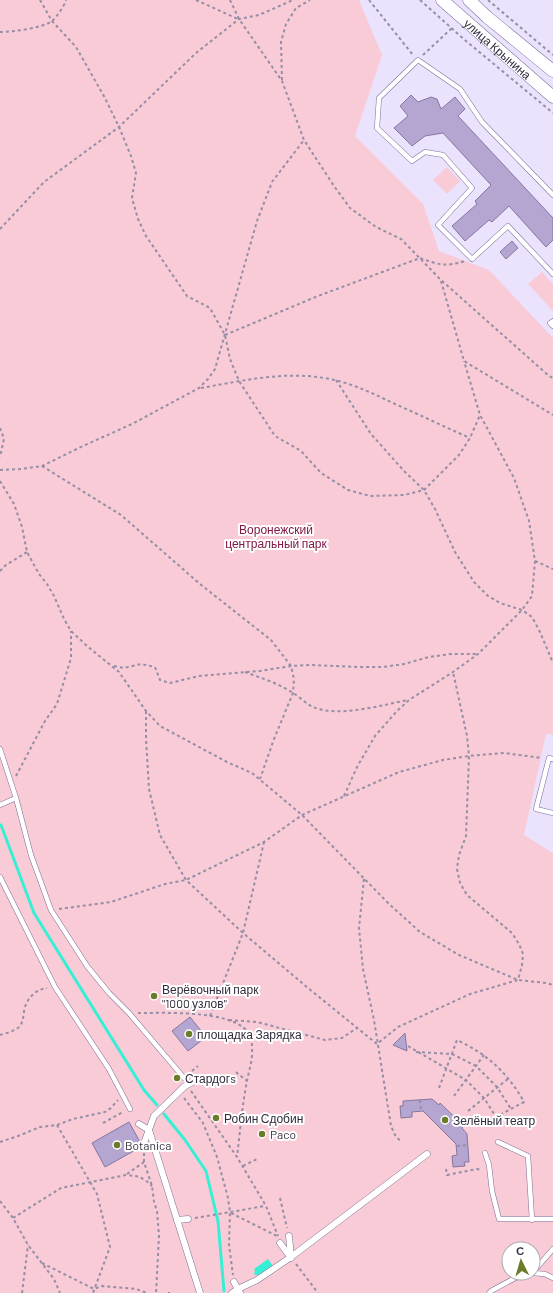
<svg xmlns="http://www.w3.org/2000/svg" width="553" height="1293" font-family="Barlow,sans-serif">
<rect width="100%" height="100%" fill="#ebe2fd"/>
<g fill="#f8cbd7" fill-rule="evenodd">
<path d="M 0,0 L 359,0 L 382,55 L 355,136 L 423,204 L 439,251 L 489,270 L 553,338 L 553,735 L 546,734 L 524,835 L 553,853 L 553,1293 L 0,1293 ZM 509,1249 L 533,1249 L 533,1273 L 509,1273 Z"/>
<path d="M 447,167 L 460,181 L 447,194 L 433,180 Z"/>
<path d="M 542,272 L 553,284 L 553,311 L 528,284 Z"/>
</g>
<path fill="#37efd4" d="M 268,1259 L 273,1266 L 259,1276 L 258,1275 L 255,1275 L 254,1274 L 255,1271 L 254,1269 Z"/>
<g fill="none" stroke-linecap="round" stroke-linejoin="round">
<g stroke="#37efd4" stroke-width="3">
<path d="M 1,825 L 34,913 L 144,1090 L 157,1105"/>
<path d="M 164,1114 L 185,1140 L 206,1171 L 218,1221 L 224,1291"/>
</g>
</g>
<g fill="#b4a6d0" stroke="#85779f">
<path d="M 411,95 L 418,102 L 431,97 L 437,99 L 441,109 L 455,97 L 465,109 L 458,116 L 553,218 L 553,240 L 546,247 L 509,206 L 492,222 L 489,220 L 465,241 L 452,226 L 477,204 L 475,201 L 491,185 L 443,133 L 425,136 L 412,146 L 394,128 L 408,116 L 400,106 Z"/>
<path d="M 512,241 L 518,248 L 506,259 L 500,252 Z"/>
<path d="M 190,1017 L 206,1037 L 188,1051 L 172,1031 Z"/>
<path d="M 405,1033 L 407,1051 L 393,1045 Z"/>
<path d="M 432,1099 L 439,1105 L 440,1103 L 464,1126 L 462,1128 L 467,1134 L 469,1162 L 464,1162 L 465,1166 L 453,1167 L 452,1156 L 457,1155 L 456,1144 L 423,1111 L 412,1112 L 412,1117 L 401,1118 L 400,1106 L 403,1106 L 403,1101 Z"/>
<path d="M 129,1122 L 140,1142 L 139,1148 L 105,1167 L 92,1143 Z"/>
</g>
<g fill="none" stroke-linecap="round" stroke-linejoin="round">
<g stroke="#7c6e96" stroke-width="5.5">
<g id="service">
<path d="M 553,195 L 482,122 L 460,89 L 418,60 L 379,98 L 377,128 L 412,161 L 425,152 L 443,155 L 472,188 L 438,225 L 472,259 L 508,226 L 553,274"/>
<path d="M 553,321 L 550,323 L 553,326"/>
<path d="M 0,749 L 16,798 L 0,805"/>
<path d="M 553,759 L 549,758 L 536,809 L 553,813"/>
<path d="M 16,798 L 31,855 L 51,910 L 87,966 L 109,993 L 129,1013 L 184,1078"/>
<path d="M 0,877 L 55,987 L 109,1069 L 130,1109"/>
<path d="M 498,1142 L 528,1156 L 532,1220"/>
<path d="M 485,1153 L 489,1165 L 492,1191 L 499,1219 L 553,1219"/>
<path d="M 533,1272 L 553,1249"/>
<path d="M 533,1273 L 545,1274 L 553,1278"/>
<path d="M 489,1293 L 491,1291 L 515,1278 L 532,1273"/>
</g>
</g>
<g stroke="#7c6e96" stroke-width="7">
<g id="pedestrian">
<path d="M 139,1124 L 149,1130 L 200,1293"/>
<path d="M 143,1146 L 154,1116 L 185,1086 L 198,1079"/>
<path d="M 177,1220 L 188,1219"/>
<path d="M 289,1236 L 291,1257"/>
<path d="M 280,1243 L 291,1258"/>
<path d="M 234,1282 L 240,1293"/>
<path d="M 232,1293 L 238,1289 L 257,1280 L 291,1257 L 427,1154"/>
</g>
</g>
<g stroke="#7c6e96" stroke-width="13">
<g id="secondary">
<path id="s1" d="M 442,0 L 553,97"/>
<path d="M 469,0 L 487,17 L 553,71"/>
</g>
</g>
<g stroke="#958ea5" stroke-width="2" stroke-dasharray="3 3" stroke-linecap="butt">
<path d="M 40,0 L 52,21 L 76,47 L 105,98 L 119,127 L 131,156 L 136,173 L 132,198 L 138,219 L 146,236 L 187,296 L 210,308 L 225,335 L 230,359 L 239,381 L 275,436 L 301,451 L 321,473 L 348,490 L 370,496 L 404,495 L 424,490 L 459,455 L 470,438 L 480,415"/>
<path d="M 196,0 L 238,19"/>
<path d="M 230,0 L 239,19 L 282,81 L 304,140 L 334,186 L 350,208 L 376,227 L 401,239 L 441,280 L 549,376 L 553,378"/>
<path d="M 369,0 L 413,55"/>
<path d="M 420,0 L 466,41 L 553,113"/>
<path d="M 488,0 L 553,55"/>
<path d="M 0,32 C 12,32 43,28 52,21 C 56,18 65,5 66,0"/>
<path d="M 423,55 L 452,28"/>
<path d="M 282,80 L 281,42 L 286,24 L 296,8 L 310,0"/>
<path d="M 0,229 L 44,182 L 119,127 L 196,53 L 239,19 L 259,15 L 293,0"/>
<path d="M 441,281 L 464,361 L 553,415"/>
<path d="M 225,335 L 318,296 L 420,258 C 439,265 446,267 465,261"/>
<path d="M 336,380 L 371,434 L 405,472 L 424,490 L 435,509 L 455,552 L 474,582 L 488,596 L 500,603 L 522,610 L 532,617 L 540,632 L 553,663"/>
<path d="M 201,388 C 241,381 283,371 324,378 C 350,382 372,393 395,404 C 420,415 445,427 470,438"/>
<path d="M 0,428 L 4,439 L 0,457"/>
<path d="M 42,466 L 121,515 L 200,584 L 271,640 L 291,666 L 294,679 L 293,693 L 274,739 L 260,779"/>
<path d="M 0,470 L 21,469 L 42,466 L 83,446 L 132,424 L 199,388 L 208,379 L 215,369 L 257,221 L 272,182 L 304,140"/>
<path d="M 0,481 L 14,504 L 22,527 L 27,552 L 39,574 L 47,584 L 54,596 L 64,619 L 71,631 L 87,646 L 119,672 L 146,711 L 160,726 L 227,762 L 252,773 L 302,815 L 389,904 L 420,932 L 459,955 L 518,980 L 546,983 L 553,985"/>
<path d="M 535,561 L 553,569"/>
<path d="M 0,571 L 6,565 L 27,552"/>
<path d="M 114,666 L 124,668 L 141,664 L 155,667 L 160,680 L 170,683 L 199,676 L 260,671 L 291,666 L 310,665 L 360,667 L 383,667 L 404,664 L 429,657 L 451,654 L 477,654"/>
<path d="M 245,672 C 261,678 278,683 293,693 C 300,697 306,704 313,707 C 338,718 382,705 408,700"/>
<path d="M 146,711 L 146,739 L 149,789 L 160,835 L 186,880 L 243,933 L 308,988 L 377,1044 L 398,1027 L 470,994 L 518,980 L 522,965 L 523,954 L 519,944 L 512,933 L 467,895 L 460,883 L 457,869 L 459,855 L 466,836 L 469,756 L 467,736 L 453,672"/>
<path d="M 16,776 L 45,721 L 57,704 L 71,658 L 71,631"/>
<path d="M 344,796 L 357,767 L 375,736 L 397,711 L 409,700 L 453,672 L 478,654 L 522,610 L 532,596 L 535,561 L 529,521 L 514,478 L 480,415 L 464,361"/>
<path d="M 364,879 L 359,928 L 363,969 L 374,1020 L 391,1126 L 395,1135 L 401,1142"/>
<path d="M 59,909 L 111,902 L 165,884 L 186,880 L 264,842 L 302,815 L 399,772 L 443,760 L 469,756 L 504,753 L 542,758"/>
<path d="M 138,1013 C 165,1013 229,1010 247,1031 C 251,1035 252,1042 252,1048 C 253,1059 249,1070 247,1081 C 242,1106 240,1132 237,1157"/>
<path d="M 210,1016 L 243,933 L 264,842"/>
<path d="M 229,1020 L 257,1022 L 325,1040 L 342,1038 L 357,1028"/>
<path d="M 0,1035 C 6,1033 16,1031 20,1026 C 24,1020 23,1014 25,1007 C 28,997 37,989 47,988"/>
<path d="M 408,1046 L 466,1080 L 484,1098 L 496,1117"/>
<path d="M 416,1052 L 452,1054 L 476,1066 L 497,1087 L 511,1109"/>
<path d="M 192,1071 L 198,1066"/>
<path d="M 236,1072 L 247,1081"/>
<path d="M 439,1088 L 457,1040 C 487,1054 508,1073 524,1102 L 479,1126"/>
<path d="M 191,1091 L 237,1157 L 266,1206 L 278,1236"/>
<path d="M 454,1096 L 484,1055"/>
<path d="M 184,1098 L 203,1123 L 217,1157 L 228,1198 L 230,1212 L 229,1245 L 233,1275"/>
<path d="M 420,1100 L 421,1111"/>
<path d="M 468,1111 L 509,1078"/>
<path d="M 103,1123 L 123,1112"/>
<path d="M 57,1125 L 97,1194 L 110,1247 L 93,1293"/>
<path d="M 0,1142 L 18,1136 L 40,1127 L 57,1125 L 73,1119 L 105,1112 L 111,1108 L 118,1100"/>
<path d="M 457,1146 L 468,1145"/>
<path d="M 144,1153 L 144,1162 L 152,1186 L 154,1202 L 157,1211 L 159,1236 L 156,1293"/>
<path d="M 243,1166 L 257,1159"/>
<path d="M 446,1169 L 447,1175 L 477,1169 L 482,1170"/>
<path d="M 127,1174 L 144,1162"/>
<path d="M 280,1198 L 287,1228"/>
<path d="M 0,1201 L 13,1218 L 28,1245 L 54,1279 L 60,1293"/>
<path d="M 231,1213 L 277,1236"/>
<path d="M 13,1218 L 61,1188 L 126,1175 C 138,1176 143,1177 152,1186"/>
<path d="M 195,1218 L 265,1206"/>
<path d="M 42,1263 L 94,1289 L 102,1286 L 136,1289 L 147,1293"/>
<path d="M 296,1264 L 318,1293"/>
<path d="M 22,1293 L 28,1245"/>
<path d="M 168,1293 L 170,1293"/>
</g>
<use href="#service" stroke="#fff" stroke-width="4.5"/>
<use href="#pedestrian" stroke="#fff" stroke-width="6"/>
<use href="#secondary" stroke="#fff" stroke-width="12"/>
</g>
<g fill="#6a7b2a" stroke="#fff" stroke-width="1.5">
<circle cx="154" cy="996" r="4"/>
<circle cx="189" cy="1034" r="4"/>
<circle cx="177" cy="1078" r="4"/>
<circle cx="216" cy="1118" r="4"/>
<circle cx="445" cy="1120" r="4"/>
<circle cx="262" cy="1134" r="4"/>
<circle cx="117" cy="1145" r="4"/>
</g>
<g text-anchor="middle" dominant-baseline="central" stroke-width="4" stroke-linejoin="round" paint-order="stroke">
<g font-size="12" fill="#312c3d" stroke="#fff">
<text stroke="none"><textPath href="#s1" startOffset="74">улица Крынина</textPath></text>
</g>
<g font-size="12" fill="#811b46" stroke="#fff">
<text x="276" y="529">Воронежский<tspan x="276" dy="14">центральный парк</tspan></text>
</g>
<g font-size="12" fill="#312c3d" stroke="#fff" text-anchor="start">
<text x="162" y="989">Верёвочный парк<tspan x="162" dy="14">"1000 узлов"</tspan></text>
<text x="197" y="1034">площадка Зарядка</text>
<text x="185" y="1078">Стардогs</text>
<text x="224" y="1118">Робин Сдобин</text>
<text x="453" y="1120">Зелёный театр</text>
<text x="270" y="1134">Paco</text>
<text x="125" y="1145">Botanica</text>
</g>
</g>
<g transform="translate(521 1261) rotate(355)"><circle r="19" fill="#ffffff" stroke="#adabb1"/>
<path d="M0-3L7 15L0 10L-7 15Z" fill="#6a7b2a"/>
<text y="-6" font-size="11" font-weight="bold" text-anchor="middle" fill="#312c3d">С</text>
</g>
</svg>
